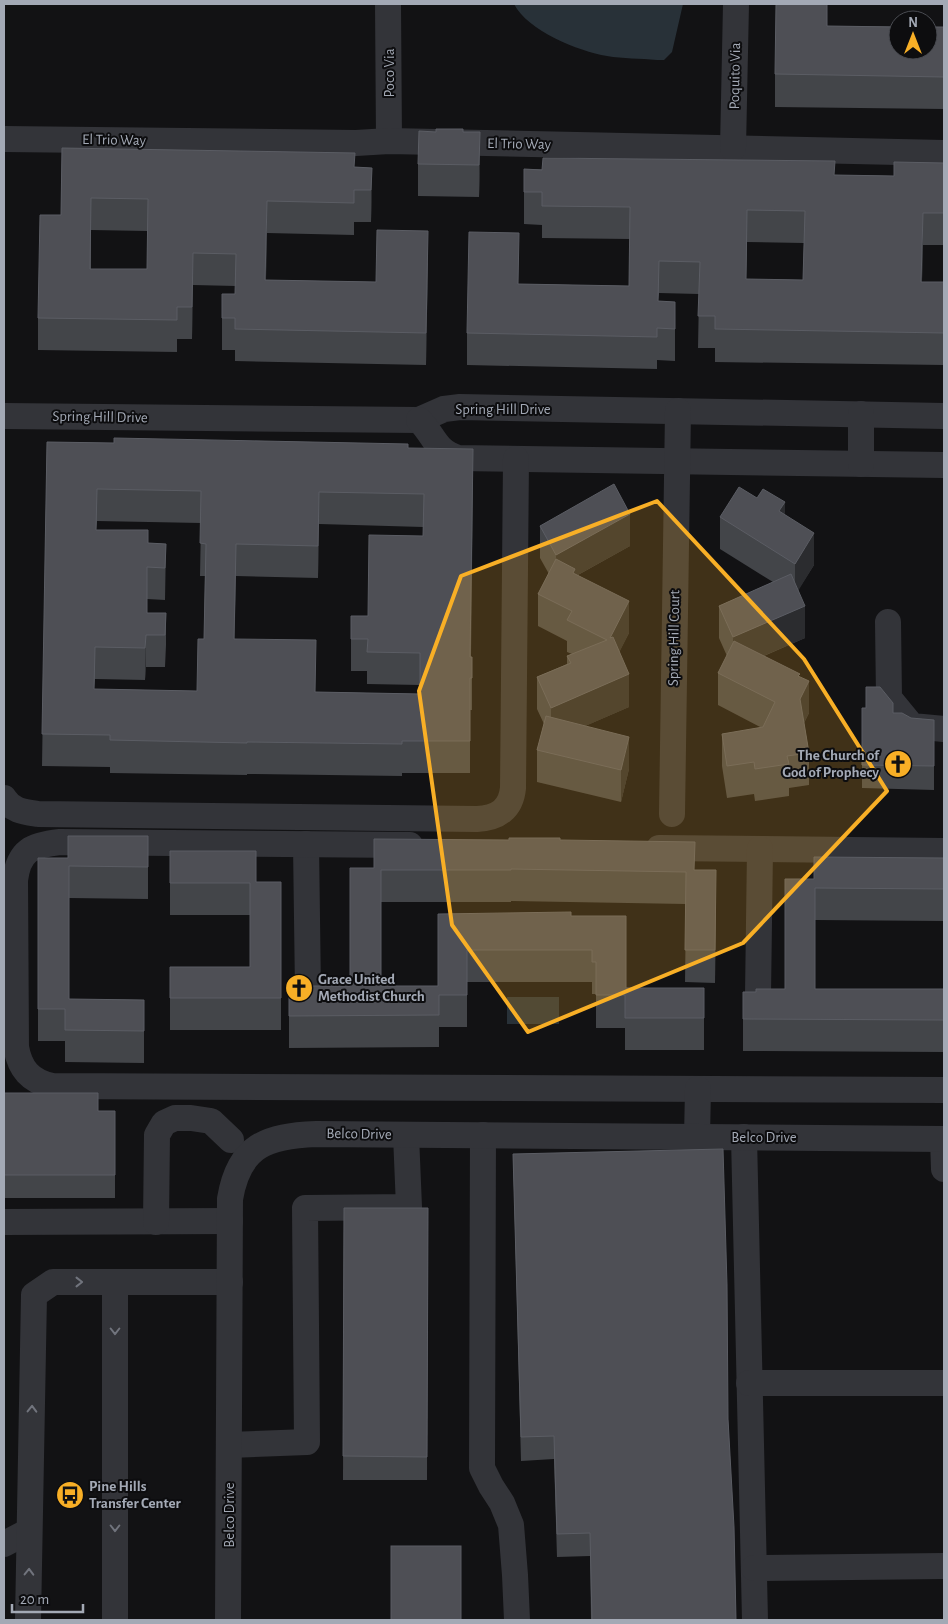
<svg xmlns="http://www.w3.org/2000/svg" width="948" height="1624" font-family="'Alegreya Sans',sans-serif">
<rect width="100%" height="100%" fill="#121214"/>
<g fill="#283138">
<path d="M 514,4 L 683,4 L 672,52 L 664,60 L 657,60 C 640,58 623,59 607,56 C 578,51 528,31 514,4 Z"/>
<rect x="507" y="997" width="52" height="27"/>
</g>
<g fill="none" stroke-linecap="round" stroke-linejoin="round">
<g stroke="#333439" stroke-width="26">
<path d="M 388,4 L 389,141"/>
<path d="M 4,139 L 356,143 L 389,141 L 944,153"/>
<path d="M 733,148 L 736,4"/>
<path d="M 4,416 L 419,420 L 444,409 L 460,407 L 944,416"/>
<path d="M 419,420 C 435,436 434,450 458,458 L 944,465"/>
<path d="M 861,464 L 861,414"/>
<path d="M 888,622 L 889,698 L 912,726 L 944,729"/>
<path d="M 4,798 C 12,811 24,812 38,814 L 477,819 C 498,818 511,809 513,788 L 516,459"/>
<path d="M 672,814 L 678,411"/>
<path d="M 306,844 L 308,992"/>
<path d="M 410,845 L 60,842 C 32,845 19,850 15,880 L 16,1047 C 20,1069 30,1081 52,1086 L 944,1090"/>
<path d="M 659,848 L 944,851"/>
<path d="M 758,995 L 760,849"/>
<path d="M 483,1135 L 482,1468 L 491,1486 L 502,1503 L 511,1525 L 515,1575 L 517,1620"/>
<path d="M 697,1137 L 698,1089"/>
<path d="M 744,1137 L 755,1620"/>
<path d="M 943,1139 L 944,1169"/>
<path d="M 4,1222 L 230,1221"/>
<path d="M 156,1222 L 157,1135 L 164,1123 L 175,1118 L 191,1118 L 211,1121 L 231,1140"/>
<path d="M 115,1282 L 115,1620"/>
<path d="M 749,1383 L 944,1383"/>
<path d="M 229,1445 L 307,1442 L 305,1208 L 409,1207 L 406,1135"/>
<path d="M 4,1544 L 29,1531"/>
<path d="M 754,1568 L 944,1566"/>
<path d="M 28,1620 L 34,1295 L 53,1282 L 230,1282"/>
<path d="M 228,1620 L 230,1199 C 239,1145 267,1136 316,1134 L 944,1139"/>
</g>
</g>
<g fill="#434549" fill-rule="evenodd">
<path d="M 827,26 L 944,27 L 944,109 L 775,107 L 775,74 Z"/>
<path d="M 463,132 L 480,165 L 479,197 L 418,196 L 418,164 Z"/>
<path d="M 62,148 L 355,167 L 372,168 L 371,222 L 354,222 L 354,235 L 267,233 L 266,280 L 376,282 L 428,263 L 426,365 L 235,361 L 235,350 L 222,350 L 222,318 L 235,294 L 236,286 L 193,285 L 192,339 L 177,339 L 177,352 L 38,350 L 38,318 L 61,215 ZM 91,230 L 148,231 L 147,269 L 91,269 Z"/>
<path d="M 944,163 L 944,245 L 923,245 L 922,282 L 944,282 L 944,365 L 715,362 L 715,348 L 698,348 L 699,294 L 659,293 L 658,301 L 675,302 L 675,361 L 657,360 L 657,369 L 467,365 L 467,333 L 518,284 L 629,286 L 630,239 L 542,238 L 542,225 L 524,224 L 524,169 L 894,176 ZM 747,242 L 804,243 L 803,280 L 746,279 Z"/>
<path d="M 47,442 L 408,448 L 473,482 L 471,657 L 472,657 L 472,710 L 470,710 L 470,773 L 402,773 L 402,776 L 247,774 L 247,775 L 110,773 L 110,767 L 42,766 ZM 97,521 L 201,523 L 200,576 L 205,576 L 204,639 L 197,691 L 94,689 L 95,679 L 145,680 L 146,667 L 165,667 L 166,645 L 166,613 L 147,613 L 147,599 L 165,600 L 166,544 L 148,543 L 96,530 ZM 319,524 L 423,527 L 423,536 L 368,616 L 351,616 L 351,671 L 367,671 L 367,684 L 420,685 L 420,694 L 315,692 L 234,639 L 236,576 L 318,578 Z"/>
<path d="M 785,515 L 814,565 L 798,590 L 805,638 L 764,656 L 800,677 L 809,713 L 804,723 L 809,753 L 809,785 L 789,788 L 789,796 L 755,801 L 754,794 L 727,798 L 722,766 L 722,734 L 762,728 L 718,705 L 718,673 L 727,656 L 719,638 L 719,606 L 773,582 L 720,549 L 720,517 Z"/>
<path d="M 540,526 L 630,546 L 578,575 L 629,633 L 619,652 L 629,707 L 585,726 L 629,769 L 621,802 L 537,782 L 537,750 L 544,724 L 537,709 L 537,677 L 567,664 L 567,656 L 572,654 L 567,652 L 567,641 L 538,626 L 538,594 L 549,574 L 540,558 Z"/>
<path d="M 862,708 L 893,713 L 911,718 L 934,720 L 934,790 L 862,788 Z"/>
<path d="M 148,836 L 148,899 L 69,898 L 69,999 L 144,1000 L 144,1063 L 65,1062 L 65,1041 L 38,1041 L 38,858 L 68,858 Z"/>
<path d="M 560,840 L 695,870 L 716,902 L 715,983 L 685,982 L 686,904 L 511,901 L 511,902 L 381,902 L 381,986 L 438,986 L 438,914 L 571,916 L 626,988 L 704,988 L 704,1050 L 625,1050 L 625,1028 L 596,1028 L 596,994 L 592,994 L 592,982 L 467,982 L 467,1027 L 439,1027 L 439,1047 L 289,1048 L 289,986 L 350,986 L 374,868 Z"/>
<path d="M 170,851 L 256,882 L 281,882 L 281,1030 L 170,1030 L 170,967 L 250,967 L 250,915 L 170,915 Z"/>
<path d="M 944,858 L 944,921 L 815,920 L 815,989 L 944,989 L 944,1052 L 743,1051 L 743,992 L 756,992 L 785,989 L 814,879 Z"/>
<path d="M 4,1093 L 98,1111 L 115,1111 L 115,1198 L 4,1198 Z"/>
<path d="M 513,1154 L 728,1419 L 736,1620 L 591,1620 L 590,1556 L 557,1557 L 554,1459 L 521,1461 Z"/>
<path d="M 344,1208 L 428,1208 L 427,1480 L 343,1480 Z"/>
</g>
<g fill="#2b2c2f">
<path d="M 480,132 L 480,165 L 479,197 L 479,165 Z"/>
<path d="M 372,168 L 372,200 L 371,222 L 371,190 Z"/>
<path d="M 267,201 L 267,233 L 265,312 L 265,280 Z"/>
<path d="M 923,213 L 923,245 L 921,314 L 921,282 Z"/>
<path d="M 428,231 L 428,263 L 426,365 L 426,333 Z"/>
<path d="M 193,253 L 193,285 L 192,339 L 192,307 Z"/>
<path d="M 473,449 L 473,482 L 470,678 Z"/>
<path d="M 319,492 L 319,524 L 318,578 L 318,546 Z"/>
<path d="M 785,502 L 785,534 L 779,511 Z"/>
<path d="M 630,514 L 630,546 L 556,587 L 556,555 Z"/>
<path d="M 814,533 L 814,565 L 795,596 L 795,564 Z"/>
<path d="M 236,544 L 236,576 L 234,671 L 234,639 Z"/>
<path d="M 629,601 L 629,633 L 610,671 L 610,638 Z"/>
<path d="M 805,606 L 805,638 L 733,669 L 733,637 Z"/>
<path d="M 146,635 L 146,667 L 145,680 Z"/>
<path d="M 629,674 L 629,707 L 551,741 L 551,708 Z"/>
<path d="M 809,681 L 809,713 L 800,731 L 800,699 Z"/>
<path d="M 629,737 L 629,769 L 621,802 L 621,770 Z"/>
<path d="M 716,870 L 716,902 L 715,983 L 715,950 Z"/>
</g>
<g fill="#4e4f55" stroke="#5b5d64" fill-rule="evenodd">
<path d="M 776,4 L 827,4 L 827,26 L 898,27 L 898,50 L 928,50 L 928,27 L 944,27 L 944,77 L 775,74 Z"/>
<path d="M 436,129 L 463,129 L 463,132 L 480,132 L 479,165 L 418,164 L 419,131 L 436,132 Z"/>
<path d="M 62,148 L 355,153 L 354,167 L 372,168 L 371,190 L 354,190 L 354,203 L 267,201 L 265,280 L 376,282 L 377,230 L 428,231 L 426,333 L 235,329 L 235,318 L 222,318 L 222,294 L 235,294 L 236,254 L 193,253 L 192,307 L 177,307 L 177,320 L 38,318 L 40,215 L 61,215 ZM 91,198 L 148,199 L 147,269 L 90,269 Z"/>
<path d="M 543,158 L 835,161 L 834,175 L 894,176 L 894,162 L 944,163 L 944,213 L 923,213 L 921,282 L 944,282 L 944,333 L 715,329 L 715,316 L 698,316 L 700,262 L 659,261 L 658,301 L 675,302 L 675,329 L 657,328 L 657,337 L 467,333 L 469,232 L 519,233 L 518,284 L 629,286 L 630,207 L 542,206 L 542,192 L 524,192 L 524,169 L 542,170 ZM 747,210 L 805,211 L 803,280 L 746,279 Z"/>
<path d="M 114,438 L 408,444 L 408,448 L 473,449 L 470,657 L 472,657 L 472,678 L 470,678 L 470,741 L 402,741 L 402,744 L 247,742 L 247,743 L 110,740 L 110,735 L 42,734 L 47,442 L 114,443 ZM 97,489 L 201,491 L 200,543 L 206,544 L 204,639 L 198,639 L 197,691 L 94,689 L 95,647 L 145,648 L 146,635 L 165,635 L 166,613 L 147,613 L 147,567 L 165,568 L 166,544 L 148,543 L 148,530 L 96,530 ZM 319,492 L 424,494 L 423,536 L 369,535 L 368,616 L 351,616 L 351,639 L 368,639 L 367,652 L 420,653 L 420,694 L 315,692 L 316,640 L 234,639 L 236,544 L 318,546 Z"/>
<path d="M 614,484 L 630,514 L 556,555 L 540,526 Z"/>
<path d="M 739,487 L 757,498 L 763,489 L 785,502 L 779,511 L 814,533 L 795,564 L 720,517 Z"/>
<path d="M 556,559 L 575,569 L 573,573 L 629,601 L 610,638 L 613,637 L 629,674 L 551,708 L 537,677 L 571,663 L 567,656 L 607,640 L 567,620 L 572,611 L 538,594 Z"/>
<path d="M 791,574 L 805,606 L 733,637 L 719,606 Z"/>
<path d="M 734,641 L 800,674 L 798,676 L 809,681 L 800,699 L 809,753 L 787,756 L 789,764 L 755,769 L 754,762 L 727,766 L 722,734 L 763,727 L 775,702 L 718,673 Z"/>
<path d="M 866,687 L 880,687 L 893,703 L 893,713 L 902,713 L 911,718 L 934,720 L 934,766 L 862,765 L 862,708 L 866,708 Z"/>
<path d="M 546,716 L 629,737 L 621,770 L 537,750 Z"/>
<path d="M 68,836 L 148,836 L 148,867 L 69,866 L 69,999 L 144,1000 L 144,1031 L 65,1030 L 65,1009 L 38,1009 L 38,858 L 68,858 Z"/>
<path d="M 509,838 L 560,838 L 560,840 L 695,842 L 694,870 L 716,870 L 715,950 L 685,950 L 686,872 L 511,869 L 511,870 L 381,870 L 381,986 L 438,986 L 438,914 L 571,912 L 571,916 L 626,916 L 626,988 L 704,988 L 704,1018 L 625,1018 L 625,995 L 596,995 L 596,962 L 592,962 L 592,950 L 467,950 L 467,995 L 439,995 L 439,1015 L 289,1016 L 289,986 L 350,986 L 350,868 L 374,868 L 374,839 L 509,840 Z"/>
<path d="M 170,851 L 256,851 L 256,882 L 281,882 L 281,998 L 170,998 L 170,967 L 250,967 L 250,883 L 170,883 Z"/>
<path d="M 814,857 L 944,858 L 944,889 L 815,888 L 815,989 L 944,989 L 944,1020 L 743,1019 L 743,992 L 756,992 L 756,989 L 785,989 L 785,879 L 814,879 Z"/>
<path d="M 4,1093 L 98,1093 L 98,1111 L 115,1111 L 115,1175 L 4,1175 Z"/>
<path d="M 723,1149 L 727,1285 L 728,1419 L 734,1527 L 736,1620 L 592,1620 L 590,1533 L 557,1534 L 554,1436 L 521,1437 L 513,1154 Z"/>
<path d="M 344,1208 L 428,1208 L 427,1457 L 343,1456 Z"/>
<rect x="391" y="1546" width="70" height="74"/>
</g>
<defs><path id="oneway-chevron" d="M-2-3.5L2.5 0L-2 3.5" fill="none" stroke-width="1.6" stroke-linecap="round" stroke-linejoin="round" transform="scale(1.25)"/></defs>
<g stroke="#71747d">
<use href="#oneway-chevron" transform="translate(79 1282)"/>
<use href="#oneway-chevron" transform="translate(115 1331) rotate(90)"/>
<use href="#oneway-chevron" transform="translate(32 1409) rotate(-89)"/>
<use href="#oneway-chevron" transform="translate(115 1528) rotate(90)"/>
<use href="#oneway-chevron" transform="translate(29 1572) rotate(-89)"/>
</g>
<path fill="#f8af26" fill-opacity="0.2" stroke="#f8af26" stroke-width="4" stroke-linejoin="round" d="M 657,501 L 804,659 L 887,791 L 743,943 L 528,1032 L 452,925 L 419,691 L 461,576 Z"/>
<defs>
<g id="church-disc" transform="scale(1.4375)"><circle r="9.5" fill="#f8af26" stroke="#0d0d0f"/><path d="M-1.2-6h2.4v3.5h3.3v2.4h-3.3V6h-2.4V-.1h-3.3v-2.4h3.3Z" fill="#111"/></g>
<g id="bus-disc" transform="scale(1.4375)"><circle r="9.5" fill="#f8af26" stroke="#0d0d0f"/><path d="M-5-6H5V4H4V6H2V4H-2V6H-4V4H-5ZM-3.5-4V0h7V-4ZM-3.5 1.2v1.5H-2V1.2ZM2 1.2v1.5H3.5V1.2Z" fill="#111"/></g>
</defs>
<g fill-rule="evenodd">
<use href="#church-disc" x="898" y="764"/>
<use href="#church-disc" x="299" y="988"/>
<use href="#bus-disc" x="70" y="1495"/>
</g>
<g text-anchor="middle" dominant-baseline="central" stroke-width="4" stroke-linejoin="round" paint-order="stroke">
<g font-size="15" fill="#a3a9b5" stroke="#0d0d0f">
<text transform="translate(389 73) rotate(-90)">Poco Via</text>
<text transform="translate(735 76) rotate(-89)">Poquito Via</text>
<text transform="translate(114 140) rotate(1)">El Trio Way</text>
<text transform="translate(519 144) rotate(1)">El Trio Way</text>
<text x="503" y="409">Spring Hill Drive</text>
<text transform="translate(100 417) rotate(1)">Spring Hill Drive</text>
<text transform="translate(674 638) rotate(-89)">Spring Hill Court</text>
<text transform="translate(359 1134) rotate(1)">Belco Drive</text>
<text x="764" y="1137">Belco Drive</text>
<text transform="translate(229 1515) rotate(-90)">Belco Drive</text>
</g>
<g font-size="15" font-weight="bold" fill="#a3a9b5" stroke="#0d0d0f" text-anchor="start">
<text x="879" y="755" text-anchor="end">The Church of<tspan x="879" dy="17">God of Prophecy</tspan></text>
<text x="318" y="979">Grace United<tspan x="318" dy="17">Methodist Church</tspan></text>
<text x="89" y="1486">Pine Hills<tspan x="89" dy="17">Transfer Center</tspan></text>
</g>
</g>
<rect width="948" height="1624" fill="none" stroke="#a3a9b5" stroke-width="10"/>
<g transform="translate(913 35)"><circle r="24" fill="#0d0d0f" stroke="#494b51"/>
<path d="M0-4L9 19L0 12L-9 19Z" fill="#f8af26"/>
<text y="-8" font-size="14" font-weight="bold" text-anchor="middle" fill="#a3a9b5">N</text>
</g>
<path d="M12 1604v8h71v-8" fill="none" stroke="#a3a9b5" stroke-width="2.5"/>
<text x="20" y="1604" font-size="15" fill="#a3a9b5" stroke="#0d0d0f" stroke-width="4" paint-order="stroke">20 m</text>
</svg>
